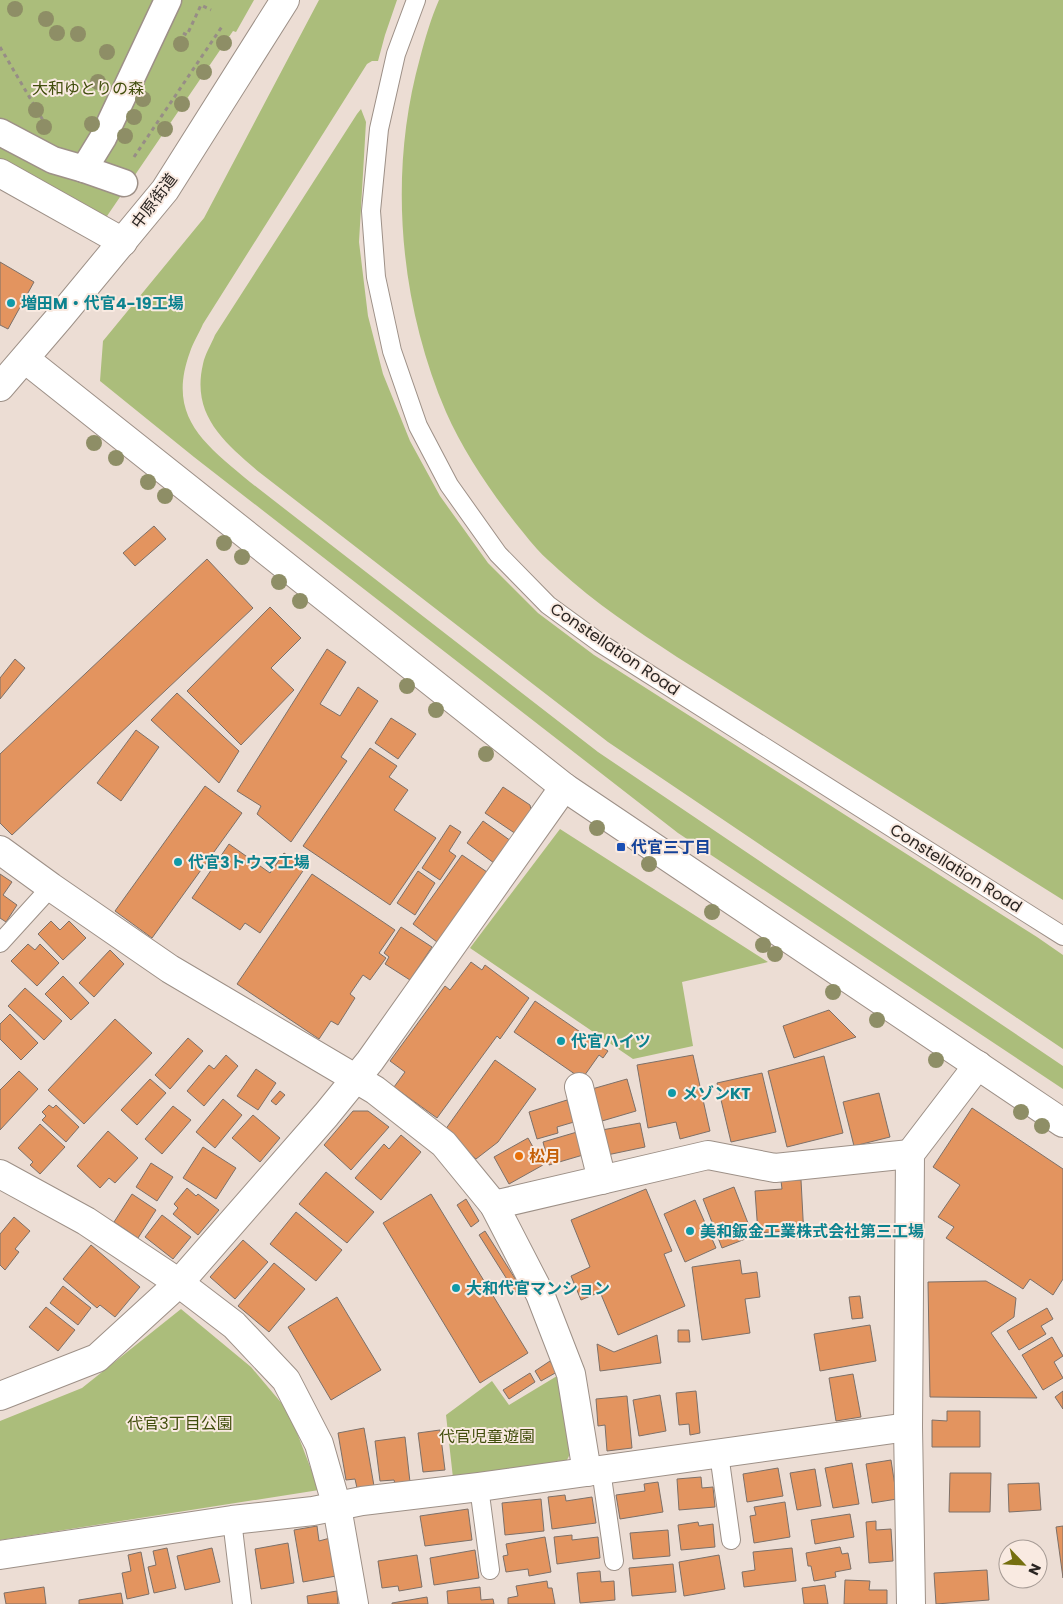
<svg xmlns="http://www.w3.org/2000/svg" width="1063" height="1604" font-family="Poppins,'Noto Sans JP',sans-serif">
<rect width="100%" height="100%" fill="#ecddd4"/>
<g fill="#abbd7b">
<path d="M 0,0 L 254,0 L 236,32 L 233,31 L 105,219 L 0,159 Z"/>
<path d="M 319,0 L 397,0 L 385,35 L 378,61 L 372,61 L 367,64 L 203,324 C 199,333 193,343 190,352 C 166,417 205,444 250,482 L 598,752 L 1063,1066 L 1063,1089 L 678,833 L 194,457 L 100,381 L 103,341 L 204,218 Z"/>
<path d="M 439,0 L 1063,0 L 1063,900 L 677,657 C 636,630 595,603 559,570 C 552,563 544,557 537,549 C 504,511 466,458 446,412 C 399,302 388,173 420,58 C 425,39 431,18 439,0 Z"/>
<path d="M 361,109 L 366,122 L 359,242 L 368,316 L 383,374 L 410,441 L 440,496 L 488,563 L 538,613 L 594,655 L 1037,937 L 1063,955 L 1063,1049 L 608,742 L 259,472 C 224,442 191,415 203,364 C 205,354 211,345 215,335 L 357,114 Z"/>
<path d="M 560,829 L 768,962 L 682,982 L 693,1046 L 633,1059 L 470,948 Z"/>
<path d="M 181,1309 L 251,1367 L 289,1412 L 319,1490 L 0,1540 L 0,1421 L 82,1388 Z"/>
<path d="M 557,1376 L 573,1448 L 565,1464 L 453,1478 L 446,1415 L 492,1381 L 509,1405 Z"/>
</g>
<g fill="#e3945f" stroke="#7d7068">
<path d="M 0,262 L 34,282 L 8,329 L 0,325 Z"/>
<path d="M 154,526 L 166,539 L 135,566 L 123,553 Z"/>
<path d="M 207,559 L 253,608 L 12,835 L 0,823 L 0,754 Z"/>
<path d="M 270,607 L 301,638 L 271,668 L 294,690 L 241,745 L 187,691 Z"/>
<path d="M 327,649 L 346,662 L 320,704 L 340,716 L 358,687 L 378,701 L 341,757 L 347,761 L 291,842 L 257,814 L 261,806 L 237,791 Z"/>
<path d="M 15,659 L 25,668 L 0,699 L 0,678 Z"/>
<path d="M 177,693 L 239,751 L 219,783 L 151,720 Z"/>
<path d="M 391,718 L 416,734 L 398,759 L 375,743 Z"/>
<path d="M 136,730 L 159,747 L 121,801 L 97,783 Z"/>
<path d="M 370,748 L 397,766 L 389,777 L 408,790 L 394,810 L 436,838 L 390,905 L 303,846 Z"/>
<path d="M 205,786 L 242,813 L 152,938 L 115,911 Z"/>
<path d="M 503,787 L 530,805 L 532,815 L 516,834 L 485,813 Z"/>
<path d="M 483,821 L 511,841 L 494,863 L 467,843 Z"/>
<path d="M 450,825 L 461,832 L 449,851 L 456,856 L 440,880 L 422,868 Z"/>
<path d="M 229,844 L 270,873 L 284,853 L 305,868 L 260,933 L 245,923 L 240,930 L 192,898 Z"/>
<path d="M 462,855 L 487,872 L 437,942 L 413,924 Z"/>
<path d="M 418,871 L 435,883 L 415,915 L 397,903 Z"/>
<path d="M 0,874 L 12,882 L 3,895 L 17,905 L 6,922 L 0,918 Z"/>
<path d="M 312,874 L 395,930 L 379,953 L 386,958 L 370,980 L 363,975 L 350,994 L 355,998 L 338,1025 L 331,1021 L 319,1039 L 237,984 Z"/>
<path d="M 51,921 L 60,930 L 69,921 L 86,938 L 63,960 L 38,934 Z"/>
<path d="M 401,927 L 432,947 L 410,980 L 385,964 L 389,957 L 384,953 Z"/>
<path d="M 28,944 L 35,950 L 40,944 L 59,963 L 37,986 L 11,961 Z"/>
<path d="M 110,950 L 124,964 L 94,997 L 79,983 Z"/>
<path d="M 471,962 L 482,970 L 485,965 L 529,998 L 500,1039 L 497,1036 L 437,1118 L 394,1087 L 405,1072 L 390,1061 L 445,986 L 450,990 Z"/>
<path d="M 63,976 L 89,1003 L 71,1020 L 45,994 Z"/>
<path d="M 25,988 L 62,1021 L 44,1040 L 8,1006 Z"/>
<path d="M 535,1001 L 608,1051 L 603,1058 L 599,1055 L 582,1079 L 514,1032 Z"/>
<path d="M 829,1010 L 856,1037 L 794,1058 L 783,1026 Z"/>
<path d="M 10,1014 L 38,1043 L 21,1060 L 0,1039 L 0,1024 Z"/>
<path d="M 115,1019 L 152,1053 L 84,1124 L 48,1090 Z"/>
<path d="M 188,1038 L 203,1051 L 170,1089 L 155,1075 Z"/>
<path d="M 226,1055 L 238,1066 L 204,1106 L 187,1091 L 209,1065 L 214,1069 Z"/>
<path d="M 693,1055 L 710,1131 L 680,1139 L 676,1122 L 648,1128 L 637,1065 Z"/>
<path d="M 824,1056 L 843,1133 L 787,1147 L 768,1071 Z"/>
<path d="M 495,1060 L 536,1089 L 498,1142 L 476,1159 L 445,1130 Z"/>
<path d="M 256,1069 L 276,1083 L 258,1110 L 237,1096 Z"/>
<path d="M 19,1071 L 38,1089 L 0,1130 L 0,1090 Z"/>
<path d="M 762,1073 L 776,1132 L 731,1142 L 717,1083 Z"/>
<path d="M 150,1079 L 166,1093 L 137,1125 L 121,1110 Z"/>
<path d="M 627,1079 L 636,1111 L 602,1121 L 592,1089 Z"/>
<path d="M 280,1091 L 285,1095 L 276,1105 L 271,1101 Z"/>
<path d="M 879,1093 L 890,1137 L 854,1146 L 843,1102 Z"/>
<path d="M 223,1099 L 242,1115 L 215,1148 L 196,1132 Z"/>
<path d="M 567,1100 L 574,1122 L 557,1127 L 558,1133 L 537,1139 L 529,1112 Z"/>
<path d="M 49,1105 L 53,1108 L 56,1105 L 79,1127 L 66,1142 L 42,1120 L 46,1116 L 42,1112 Z"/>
<path d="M 173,1106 L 191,1120 L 162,1154 L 145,1139 Z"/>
<path d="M 972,1108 L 1063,1169 L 1063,1279 L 1053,1295 L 1030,1279 L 1023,1289 L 946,1238 L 954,1227 L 938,1217 L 960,1185 L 933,1167 Z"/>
<path d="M 353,1111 L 368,1111 L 389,1127 L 351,1170 L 324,1145 Z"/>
<path d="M 253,1115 L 280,1138 L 260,1162 L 232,1138 Z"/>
<path d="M 640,1123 L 645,1147 L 607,1155 L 602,1130 Z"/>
<path d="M 40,1124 L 65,1147 L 40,1174 L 30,1165 L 33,1162 L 18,1148 Z"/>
<path d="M 108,1131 L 138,1158 L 115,1183 L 109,1178 L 100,1188 L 77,1166 Z"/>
<path d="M 577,1132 L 583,1155 L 549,1165 L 543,1142 Z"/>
<path d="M 401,1135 L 421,1152 L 381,1200 L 355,1178 L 384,1144 L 389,1149 Z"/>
<path d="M 528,1138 L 543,1165 L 509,1184 L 494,1157 Z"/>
<path d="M 203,1147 L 236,1168 L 216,1199 L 183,1178 Z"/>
<path d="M 151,1163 L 173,1177 L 157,1201 L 136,1187 Z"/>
<path d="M 326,1172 L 374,1212 L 347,1243 L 299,1204 Z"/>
<path d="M 801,1180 L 804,1237 L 786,1239 L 785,1231 L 758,1233 L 755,1191 L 782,1189 L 781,1181 Z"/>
<path d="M 734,1187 L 753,1236 L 722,1248 L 703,1199 Z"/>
<path d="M 187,1188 L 196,1196 L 198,1194 L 219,1210 L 198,1235 L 173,1214 L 178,1208 L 174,1204 Z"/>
<path d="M 646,1189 L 672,1251 L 664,1254 L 685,1306 L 618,1335 L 600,1292 L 581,1300 L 571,1276 L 590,1267 L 571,1220 Z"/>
<path d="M 132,1194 L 156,1210 L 138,1238 L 114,1222 Z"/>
<path d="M 431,1194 L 528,1353 L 480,1383 L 383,1223 Z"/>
<path d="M 466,1199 L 479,1221 L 471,1227 L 457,1205 Z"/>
<path d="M 695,1200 L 716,1248 L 685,1262 L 664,1214 Z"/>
<path d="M 296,1212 L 342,1250 L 316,1281 L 270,1244 Z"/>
<path d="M 162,1215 L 191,1237 L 173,1259 L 145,1237 Z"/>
<path d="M 14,1217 L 30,1231 L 15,1249 L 19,1252 L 5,1270 L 0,1265 L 0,1234 Z"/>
<path d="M 485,1231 L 521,1288 L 515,1292 L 479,1235 Z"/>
<path d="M 243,1240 L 268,1262 L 235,1299 L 210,1277 Z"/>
<path d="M 91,1245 L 140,1287 L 115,1317 L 100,1305 L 97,1308 L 63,1279 Z"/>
<path d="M 740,1260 L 742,1274 L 757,1272 L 760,1297 L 745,1299 L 750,1333 L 702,1340 L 692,1267 Z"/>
<path d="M 274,1263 L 305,1289 L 269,1332 L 238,1306 Z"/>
<path d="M 986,1281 L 1016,1298 L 1014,1317 L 991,1333 L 1037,1398 L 930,1397 L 928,1282 Z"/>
<path d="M 63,1286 L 91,1308 L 78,1325 L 50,1303 Z"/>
<path d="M 860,1296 L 863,1318 L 852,1319 L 849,1297 Z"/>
<path d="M 337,1297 L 381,1370 L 331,1400 L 288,1327 Z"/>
<path d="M 46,1307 L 75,1330 L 58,1351 L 29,1327 Z"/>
<path d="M 1047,1308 L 1053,1319 L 1041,1326 L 1046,1334 L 1019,1350 L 1007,1331 Z"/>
<path d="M 870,1325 L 876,1361 L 820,1371 L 814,1334 Z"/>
<path d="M 678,1330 L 689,1330 L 690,1342 L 678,1342 Z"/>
<path d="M 657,1335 L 661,1363 L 600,1371 L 597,1344 L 614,1352 Z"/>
<path d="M 1052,1337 L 1063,1356 L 1054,1362 L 1063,1378 L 1043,1390 L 1022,1355 Z"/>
<path d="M 550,1361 L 557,1372 L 541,1381 L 535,1371 Z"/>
<path d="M 530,1373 L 535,1382 L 509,1399 L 503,1390 Z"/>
<path d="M 853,1374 L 861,1417 L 836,1421 L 829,1378 Z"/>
<path d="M 696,1391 L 700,1433 L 690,1435 L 689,1424 L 679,1425 L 676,1393 Z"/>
<path d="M 1063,1391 L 1063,1409 L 1055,1397 Z"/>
<path d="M 660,1395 L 666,1431 L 639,1436 L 633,1400 Z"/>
<path d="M 627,1396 L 632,1448 L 607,1451 L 605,1425 L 598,1426 L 596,1399 Z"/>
<path d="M 947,1411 L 980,1411 L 980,1447 L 932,1447 L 932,1420 L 947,1421 Z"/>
<path d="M 364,1428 L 374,1486 L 357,1488 L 355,1479 L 346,1480 L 338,1433 Z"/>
<path d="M 440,1430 L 445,1470 L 423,1472 L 418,1433 Z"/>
<path d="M 405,1437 L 410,1482 L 395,1484 L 394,1480 L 380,1481 L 375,1441 Z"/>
<path d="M 891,1460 L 897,1499 L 872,1503 L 866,1464 Z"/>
<path d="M 852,1463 L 859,1504 L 833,1508 L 825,1468 Z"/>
<path d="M 778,1468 L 783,1496 L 747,1502 L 743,1474 Z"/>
<path d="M 815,1469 L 821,1506 L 797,1510 L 790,1473 Z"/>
<path d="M 950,1473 L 991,1473 L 990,1512 L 949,1512 Z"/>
<path d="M 701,1477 L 702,1488 L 713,1487 L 715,1507 L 679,1510 L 677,1479 Z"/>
<path d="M 658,1482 L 663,1512 L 620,1519 L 616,1495 L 645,1491 L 644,1484 Z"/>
<path d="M 1039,1483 L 1041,1510 L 1009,1512 L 1008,1484 Z"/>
<path d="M 565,1495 L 566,1501 L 592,1497 L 596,1523 L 552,1529 L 548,1497 Z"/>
<path d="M 541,1499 L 544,1531 L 505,1535 L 502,1503 Z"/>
<path d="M 785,1502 L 790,1537 L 754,1543 L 750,1516 L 756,1515 L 754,1507 Z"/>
<path d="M 468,1509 L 472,1540 L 425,1546 L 420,1516 Z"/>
<path d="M 850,1514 L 854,1537 L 815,1544 L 811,1520 Z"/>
<path d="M 876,1521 L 876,1530 L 891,1529 L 893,1561 L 869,1563 L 866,1522 Z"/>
<path d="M 698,1522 L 699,1526 L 713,1524 L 715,1547 L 681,1550 L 678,1525 Z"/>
<path d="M 317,1526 L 319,1541 L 330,1538 L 336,1576 L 303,1582 L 294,1530 Z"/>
<path d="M 1063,1526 L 1063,1578 L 1056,1527 Z"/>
<path d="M 668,1530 L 670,1556 L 633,1559 L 630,1533 Z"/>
<path d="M 572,1535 L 572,1540 L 598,1537 L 600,1558 L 557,1564 L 554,1537 Z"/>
<path d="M 545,1537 L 551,1572 L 529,1576 L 528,1569 L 506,1572 L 503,1556 L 508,1555 L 506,1544 Z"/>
<path d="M 288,1543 L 294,1583 L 261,1589 L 255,1549 Z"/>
<path d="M 840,1547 L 842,1554 L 848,1553 L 851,1569 L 835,1572 L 836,1577 L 814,1581 L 811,1566 L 808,1566 L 806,1553 Z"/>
<path d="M 167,1548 L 176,1588 L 154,1593 L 148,1567 L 156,1565 L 153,1551 Z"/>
<path d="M 212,1548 L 220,1582 L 185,1590 L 177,1556 Z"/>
<path d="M 792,1548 L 796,1581 L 744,1587 L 742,1572 L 755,1570 L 753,1552 Z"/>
<path d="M 475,1550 L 479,1578 L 434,1585 L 430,1558 Z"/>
<path d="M 141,1552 L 149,1594 L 127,1599 L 122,1573 L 131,1571 L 128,1555 Z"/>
<path d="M 417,1555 L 422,1587 L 399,1591 L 398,1586 L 382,1588 L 378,1561 Z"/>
<path d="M 719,1555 L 725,1589 L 684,1596 L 679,1562 Z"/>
<path d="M 673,1564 L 676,1592 L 632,1596 L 629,1568 Z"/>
<path d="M 987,1570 L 989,1600 L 936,1604 L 934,1573 Z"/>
<path d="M 600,1571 L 601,1582 L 614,1581 L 615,1600 L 580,1603 L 577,1573 Z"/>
<path d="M 845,1580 L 870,1581 L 869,1590 L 887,1590 L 887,1604 L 844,1604 Z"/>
<path d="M 547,1581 L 548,1588 L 552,1588 L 555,1604 L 508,1604 L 508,1598 L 518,1596 L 516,1586 Z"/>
<path d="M 825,1585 L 828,1604 L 804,1604 L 802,1588 Z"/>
<path d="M 44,1587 L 46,1604 L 6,1604 L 4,1593 Z"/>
<path d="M 480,1587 L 481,1600 L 493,1599 L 494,1604 L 448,1604 L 447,1591 Z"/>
<path d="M 337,1591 L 338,1604 L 308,1604 L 307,1596 Z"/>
<path d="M 121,1593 L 123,1604 L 79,1604 L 79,1600 Z"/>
<path d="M 427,1597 L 428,1604 L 392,1604 L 392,1603 Z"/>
</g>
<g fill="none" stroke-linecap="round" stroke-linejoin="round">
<g stroke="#9d9087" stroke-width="20">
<g id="service">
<path d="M 416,0 L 396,54 L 379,129 L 371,211 L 376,277 L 392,351 L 418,426 L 449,485 L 498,554 L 548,605 L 600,643 L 1063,936"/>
<path d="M 0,943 L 51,887"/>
<path d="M 719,1454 L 731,1540"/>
<path d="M 601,1470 L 614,1561"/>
<path d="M 479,1487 L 490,1570"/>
<path d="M 232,1520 L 242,1604"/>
</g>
</g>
<g stroke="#9d9087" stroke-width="29">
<g id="pedestrian">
<path d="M 0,132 L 53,160 L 84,169"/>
<path d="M 124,183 L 84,169 L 103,138 L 168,0"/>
</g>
</g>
<g stroke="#9d9087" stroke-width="30">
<g id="minor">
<path d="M 0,850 L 51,887 L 170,969 L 375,1090 L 444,1144 L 494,1205 L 540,1294 L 571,1374 L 587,1472"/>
<path d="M 579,1087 L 602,1180"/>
<path d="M 0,1174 L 86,1221 L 179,1283 L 234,1325 L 286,1380 L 319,1444 L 337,1507 L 354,1604"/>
<path d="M 494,1205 L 708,1155 L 775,1168 L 910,1154"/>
<path d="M 0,1396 L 97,1358 L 179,1283 L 326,1115 L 370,1061 L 564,787"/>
<path d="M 0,1555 L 232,1520 L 313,1511 L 362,1501 L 479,1487 L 908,1427"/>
<path d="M 911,1604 L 908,1427 L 910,1154 L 978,1065"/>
</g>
</g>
<g stroke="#9d9087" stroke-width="30">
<g id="tertiary">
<path d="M 0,173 L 123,242"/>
<path d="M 25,359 L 564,787 L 1063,1123"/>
</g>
</g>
<g stroke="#9d9087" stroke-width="30">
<path id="primary" d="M 0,387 L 60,317 L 165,190 L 285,0"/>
</g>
<g stroke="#978d86" stroke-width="3" stroke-dasharray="4 4" stroke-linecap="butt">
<path d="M 183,33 L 187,35 L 201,5 L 211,10"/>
<path d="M 0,47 L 44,122"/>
<path d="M 134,157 L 223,25"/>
</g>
<use href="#service" stroke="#fff" stroke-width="18"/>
<use href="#pedestrian" stroke="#fff" stroke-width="26"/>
<use href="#minor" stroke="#fff" stroke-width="28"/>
<use href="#tertiary" stroke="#fff" stroke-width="28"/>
<use href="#primary" stroke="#fff" stroke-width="28"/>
</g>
<g fill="#8e8e66">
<circle cx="15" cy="9" r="8"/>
<circle cx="46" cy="19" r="8"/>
<circle cx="57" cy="33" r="8"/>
<circle cx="78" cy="34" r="8"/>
<circle cx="224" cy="43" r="8"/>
<circle cx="181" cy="44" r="8"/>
<circle cx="107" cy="52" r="8"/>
<circle cx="204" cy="72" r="8"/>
<circle cx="98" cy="82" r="8"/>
<circle cx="143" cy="99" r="8"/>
<circle cx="182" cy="104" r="8"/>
<circle cx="36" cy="110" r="8"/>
<circle cx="134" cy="117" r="8"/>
<circle cx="92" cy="124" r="8"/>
<circle cx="44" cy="127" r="8"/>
<circle cx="165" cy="129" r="8"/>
<circle cx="125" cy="136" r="8"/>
<circle cx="94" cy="443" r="8"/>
<circle cx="116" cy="458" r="8"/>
<circle cx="148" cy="482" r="8"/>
<circle cx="165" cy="496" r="8"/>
<circle cx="224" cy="543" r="8"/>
<circle cx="242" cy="557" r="8"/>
<circle cx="279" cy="582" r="8"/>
<circle cx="300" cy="601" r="8"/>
<circle cx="407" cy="686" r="8"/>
<circle cx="436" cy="710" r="8"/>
<circle cx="486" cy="754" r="8"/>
<circle cx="597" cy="828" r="8"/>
<circle cx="649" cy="864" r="8"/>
<circle cx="712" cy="912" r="8"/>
<circle cx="763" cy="945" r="8"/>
<circle cx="775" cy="954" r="8"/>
<circle cx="833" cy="992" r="8"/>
<circle cx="877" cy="1020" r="8"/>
<circle cx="936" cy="1060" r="8"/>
<circle cx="1021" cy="1112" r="8"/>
<circle cx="1042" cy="1126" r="8"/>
</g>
<g fill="#0f9aa8" stroke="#f9eae1" stroke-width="2">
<circle cx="11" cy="303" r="5"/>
<circle cx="178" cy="862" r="5"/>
<circle cx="561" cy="1041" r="5"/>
<circle cx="672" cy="1093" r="5"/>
<circle cx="690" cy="1231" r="5"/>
<circle cx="456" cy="1288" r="5"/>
</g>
<rect fill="#1a4fb4" stroke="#f9eae1" stroke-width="2" x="616" y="842" width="10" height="10" rx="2.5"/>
<circle fill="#e8710a" stroke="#f9eae1" stroke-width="2" cx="519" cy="1156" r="5"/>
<g text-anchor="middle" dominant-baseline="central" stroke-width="4" stroke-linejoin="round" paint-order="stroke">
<g font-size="16" fill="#414e0c" stroke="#f9eae1">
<text x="88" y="88">大和ゆとりの森</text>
<text x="180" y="1423">代官3丁目公園</text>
<text x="487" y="1436">代官児童遊園</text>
</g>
<g font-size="16" fill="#2a2522" stroke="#f9eae1">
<text transform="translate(154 201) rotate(-53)">中原街道</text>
<text transform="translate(615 649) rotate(34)">Constellation Road</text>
<text transform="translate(956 868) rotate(32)">Constellation Road</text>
</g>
<g font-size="16" font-weight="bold" fill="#0d838f" stroke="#f9eae1" text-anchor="start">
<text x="21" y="303">増田M・代官4-19工場</text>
<text x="188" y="862">代官3トウマ工場</text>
<text x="571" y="1041">代官ハイツ</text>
<text x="682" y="1093">メゾンKT</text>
<text x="700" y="1231">美和鈑金工業株式会社第三工場</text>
<text x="466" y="1288">大和代官マンション</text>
</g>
<g font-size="16" font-weight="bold" fill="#164399" stroke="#f9eae1" text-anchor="start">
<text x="631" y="847">代官三丁目</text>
</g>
<g font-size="16" font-weight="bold" fill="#c56008" stroke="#f9eae1" text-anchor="start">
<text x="529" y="1156">松月</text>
</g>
</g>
<g transform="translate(1023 1564) rotate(115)"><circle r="24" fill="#f9eae1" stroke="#a69b95"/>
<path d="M0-4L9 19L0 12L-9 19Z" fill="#756f0f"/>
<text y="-8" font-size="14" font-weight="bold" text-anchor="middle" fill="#2a2522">N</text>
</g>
</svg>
